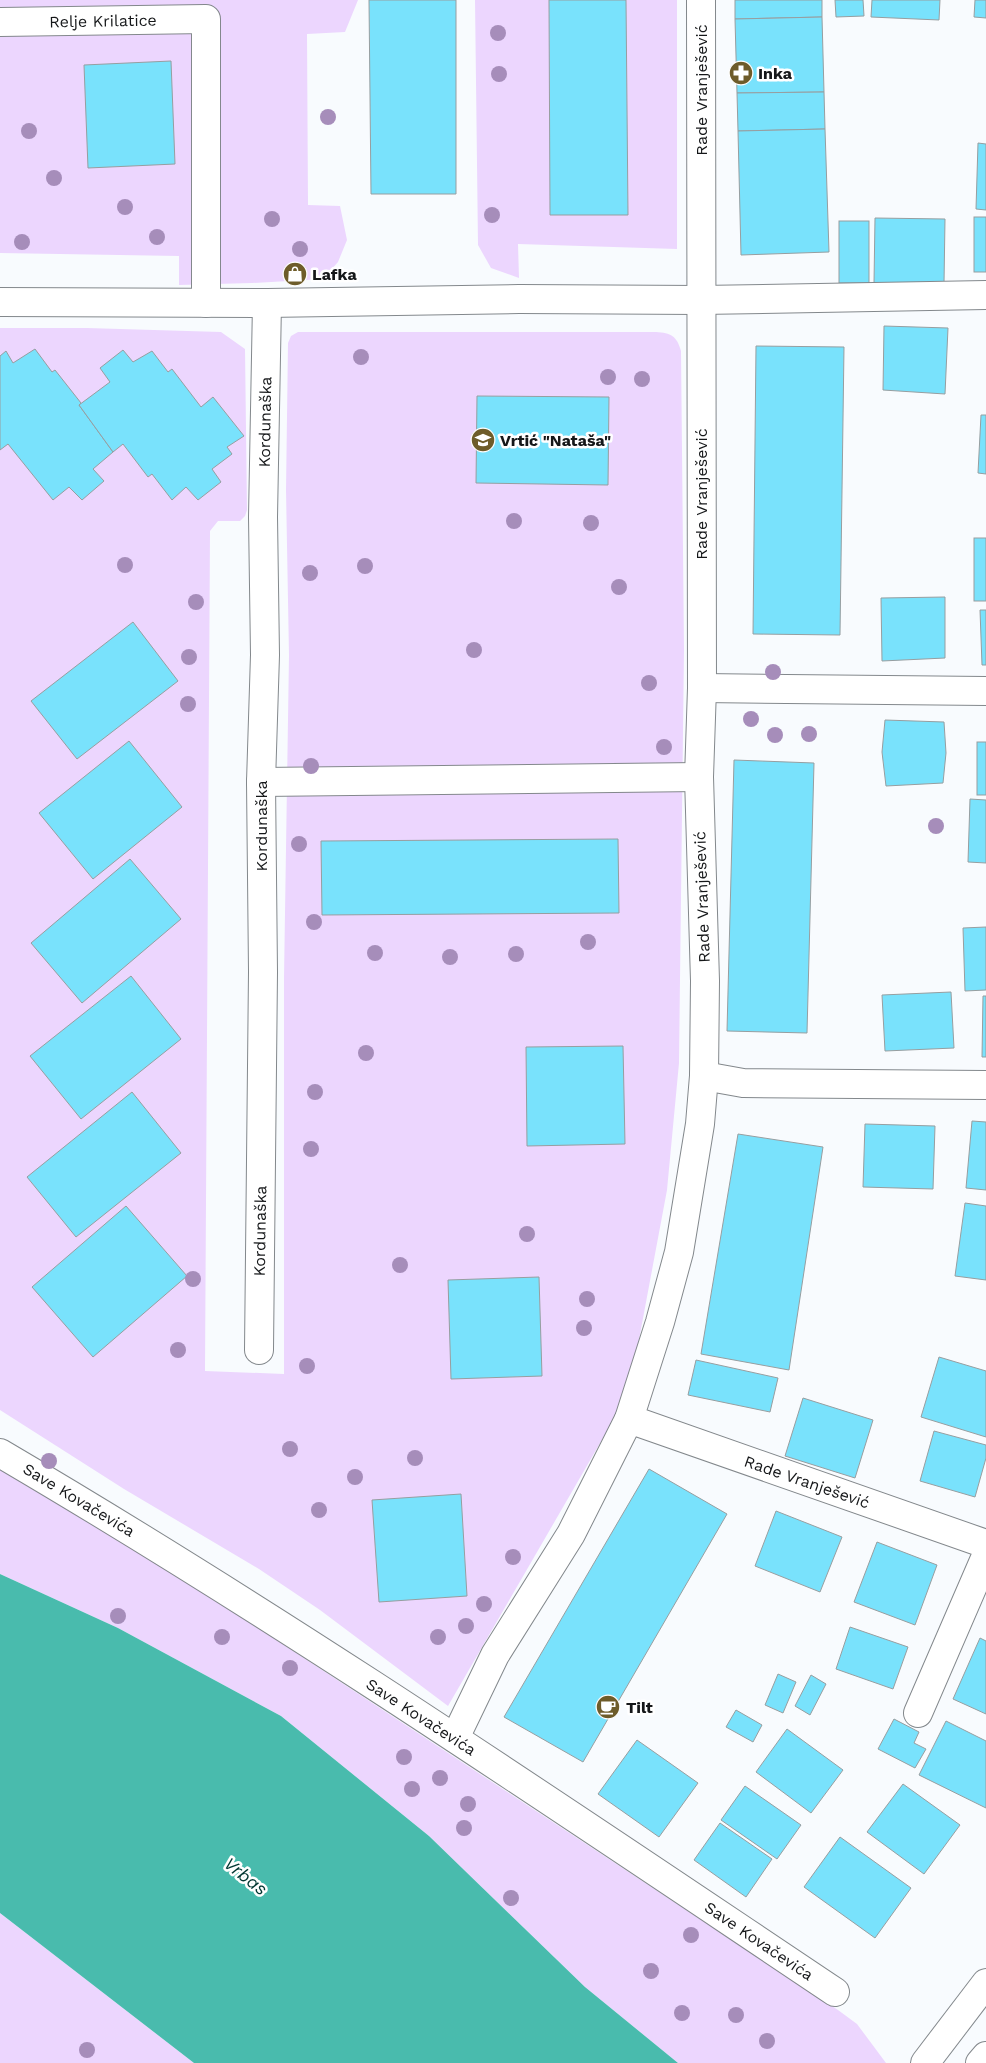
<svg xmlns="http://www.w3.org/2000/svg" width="986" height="2063" font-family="'Work Sans',sans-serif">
<rect width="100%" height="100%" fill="#f8fbfe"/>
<g fill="#ecd6fe">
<path d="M 0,0 L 358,0 L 345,32 L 307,34 L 308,205 L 340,206 L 347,240 L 338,262 L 323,279 L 252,283 L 179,285 L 179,256 L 0,253 Z"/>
<path d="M 475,0 L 677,0 L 677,249 L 518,244 L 519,278 L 491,268 L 478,245 Z"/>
<path d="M 0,328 L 87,328 L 221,332 L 245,349 L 247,510 L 245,516 L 240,521 L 218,521 L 210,531 L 205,1371 L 284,1374 L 284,978 L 289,655 L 286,490 L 288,343 L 291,336 L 298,332 L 656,332 C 671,333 677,336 681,351 L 684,650 L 679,1063 L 667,1190 L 629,1393 L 448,1706 L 320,1610 L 259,1569 L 124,1489 L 0,1410 Z"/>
<path d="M 0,1470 L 55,1499 L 263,1631 L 838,2010 L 857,2024 L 886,2063 L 678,2063 L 585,1987 L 429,1836 L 281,1716 L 118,1628 L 0,1574 Z"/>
<path d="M 0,1913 L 194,2063 L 0,2063 Z"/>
</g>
<path fill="#49bbad" d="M 0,1574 L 118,1628 L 281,1716 L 429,1836 L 585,1987 L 678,2063 L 194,2063 L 0,1913 Z"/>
<g fill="#79e2fc" stroke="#979ea0">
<path d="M 369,0 L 456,0 L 456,194 L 371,194 Z"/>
<path d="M 549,0 L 626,0 L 628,215 L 550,215 Z"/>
<path d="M 735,0 L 822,0 L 822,17 L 735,19 Z"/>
<path d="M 835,0 L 863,0 L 864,16 L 836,17 Z"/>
<path d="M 872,0 L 940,0 L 939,20 L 871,17 Z"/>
<path d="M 975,0 L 986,0 L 986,18 L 974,17 Z"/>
<path d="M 822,17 L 824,92 L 737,93 L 735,19 Z"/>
<path d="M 171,61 L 175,164 L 88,168 L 84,65 Z"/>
<path d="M 824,92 L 825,129 L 738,131 L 737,93 Z"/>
<path d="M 825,129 L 829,252 L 741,255 L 738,131 Z"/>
<path d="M 978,143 L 986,144 L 986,210 L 976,209 Z"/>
<rect x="974" y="217" width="12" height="55"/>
<path d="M 875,218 L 945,219 L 944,284 L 874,283 Z"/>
<rect x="839" y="221" width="30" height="62"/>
<path d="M 884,326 L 948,328 L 945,394 L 883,390 Z"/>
<path d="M 756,346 L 844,347 L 840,635 L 753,634 Z"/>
<path d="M 35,349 L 52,372 L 55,370 L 81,403 L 79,405 L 113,452 L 93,469 L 104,481 L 82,500 L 69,487 L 53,500 L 8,444 L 0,450 L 0,356 L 6,351 L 13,363 Z"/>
<path d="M 123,350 L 133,362 L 152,351 L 168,372 L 172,369 L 201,407 L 213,397 L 244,436 L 227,447 L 232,454 L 212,469 L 221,482 L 198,500 L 186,487 L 172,500 L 152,474 L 148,477 L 123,444 L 113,452 L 79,405 L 110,382 L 100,368 Z"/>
<path d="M 477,396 L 609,397 L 608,485 L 476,483 Z"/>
<path d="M 981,415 L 986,415 L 986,474 L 978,473 Z"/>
<rect x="974" y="538" width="12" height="63"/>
<path d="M 945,597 L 945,658 L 882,661 L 881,598 Z"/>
<path d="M 980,610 L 986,610 L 986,665 L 982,665 Z"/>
<path d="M 133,622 L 178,681 L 77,759 L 31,701 Z"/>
<path d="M 885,720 L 944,722 L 946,753 L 943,783 L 886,786 L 882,752 Z"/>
<path d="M 129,741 L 182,807 L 93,879 L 39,813 Z"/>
<rect x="977" y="742" width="9" height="53"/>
<path d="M 734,760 L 814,763 L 807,1033 L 727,1031 Z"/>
<path d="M 970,799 L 986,800 L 986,863 L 968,862 Z"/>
<path d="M 618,839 L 619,913 L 322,915 L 321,841 Z"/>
<path d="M 130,859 L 181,919 L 82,1003 L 31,943 Z"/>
<path d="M 986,927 L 986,990 L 965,991 L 963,928 Z"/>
<path d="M 131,976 L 181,1039 L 81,1119 L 30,1056 Z"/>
<path d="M 951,992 L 954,1048 L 885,1051 L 882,995 Z"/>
<path d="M 983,996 L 986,996 L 986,1057 L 982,1057 Z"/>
<path d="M 623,1046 L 625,1144 L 527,1146 L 526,1047 Z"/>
<path d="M 132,1092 L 181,1153 L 76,1237 L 27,1177 Z"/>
<path d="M 972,1121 L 986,1122 L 986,1190 L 966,1188 Z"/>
<path d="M 865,1124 L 935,1126 L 933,1189 L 863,1187 Z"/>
<path d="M 738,1134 L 823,1147 L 789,1370 L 701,1354 Z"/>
<path d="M 965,1203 L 986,1206 L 986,1280 L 955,1276 Z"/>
<path d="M 126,1206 L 187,1276 L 93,1357 L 32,1287 Z"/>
<path d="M 539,1277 L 542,1376 L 451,1379 L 448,1280 Z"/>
<path d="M 939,1357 L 986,1371 L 986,1437 L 921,1417 Z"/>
<path d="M 696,1360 L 778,1378 L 770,1412 L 688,1395 Z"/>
<path d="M 803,1398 L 873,1420 L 855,1478 L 785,1456 Z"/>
<path d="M 934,1431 L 986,1445 L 986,1458 L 975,1497 L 920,1481 Z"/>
<path d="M 649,1469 L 727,1514 L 583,1762 L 504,1717 Z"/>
<path d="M 461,1494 L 467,1596 L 379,1602 L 372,1500 Z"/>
<path d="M 776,1511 L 842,1537 L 820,1592 L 755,1566 Z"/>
<path d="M 877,1542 L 937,1565 L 915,1625 L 854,1602 Z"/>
<path d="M 850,1627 L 908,1647 L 893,1689 L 836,1669 Z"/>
<path d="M 980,1638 L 986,1641 L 986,1714 L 953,1699 Z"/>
<path d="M 778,1674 L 796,1682 L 783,1713 L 765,1705 Z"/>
<path d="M 811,1675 L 826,1684 L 810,1715 L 795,1706 Z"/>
<path d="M 736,1710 L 762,1725 L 753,1742 L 726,1727 Z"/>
<path d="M 894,1719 L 919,1732 L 914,1743 L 926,1749 L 915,1768 L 878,1749 Z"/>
<path d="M 946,1721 L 986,1741 L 986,1808 L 919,1775 Z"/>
<path d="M 787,1729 L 843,1770 L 811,1813 L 756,1772 Z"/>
<path d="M 637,1740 L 698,1783 L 659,1837 L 598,1794 Z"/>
<path d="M 903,1784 L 960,1825 L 924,1874 L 867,1832 Z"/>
<path d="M 745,1786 L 801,1825 L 777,1859 L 721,1820 Z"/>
<path d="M 720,1823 L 772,1859 L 746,1897 L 694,1860 Z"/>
<path d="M 840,1837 L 911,1888 L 875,1938 L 804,1887 Z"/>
</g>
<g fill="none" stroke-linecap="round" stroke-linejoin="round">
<g stroke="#83888c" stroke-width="30">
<g id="minor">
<path d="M 0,22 L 206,19 L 206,303"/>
<path d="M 0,302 L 267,303 L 519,299 L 700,300 L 986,295"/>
<path d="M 702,688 L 986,691"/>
<path d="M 261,782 L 699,777"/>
<path d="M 704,1076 L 743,1083 L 986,1085"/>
<path d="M 259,1350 L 263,972 L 261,782 L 265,655 L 263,517 L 267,303"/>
<path d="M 629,1419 L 986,1544"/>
<path d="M 0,1453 C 286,1621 560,1808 835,1992"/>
<path d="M 918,1713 L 986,1556"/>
<path d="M 455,1738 L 495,1655 L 571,1534 L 629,1419 L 660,1322 L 679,1252 L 700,1124 L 704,1076 L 705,981 L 699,777 L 702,688 L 701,0"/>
</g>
</g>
<g stroke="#83888c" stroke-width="30">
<g id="major">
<path d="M 925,2063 L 986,1983"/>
<path d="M 980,2063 L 986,2056"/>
</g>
</g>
<use href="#minor" stroke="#fff" stroke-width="28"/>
<use href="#major" stroke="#fff" stroke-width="28"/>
</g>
<g fill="#a68dba">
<circle cx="498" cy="33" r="8"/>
<circle cx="499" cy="74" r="8"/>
<circle cx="328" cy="117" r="8"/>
<circle cx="29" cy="131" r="8"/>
<circle cx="54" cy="178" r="8"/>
<circle cx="125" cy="207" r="8"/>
<circle cx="492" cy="215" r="8"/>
<circle cx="272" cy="219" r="8"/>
<circle cx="157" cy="237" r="8"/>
<circle cx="22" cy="242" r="8"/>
<circle cx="300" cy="249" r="8"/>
<circle cx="361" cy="357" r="8"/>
<circle cx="608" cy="377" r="8"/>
<circle cx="642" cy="379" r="8"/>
<circle cx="514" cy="521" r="8"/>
<circle cx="591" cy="523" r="8"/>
<circle cx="125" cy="565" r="8"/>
<circle cx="365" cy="566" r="8"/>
<circle cx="310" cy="573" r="8"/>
<circle cx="619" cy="587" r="8"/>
<circle cx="196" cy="602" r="8"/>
<circle cx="474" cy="650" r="8"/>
<circle cx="189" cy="657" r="8"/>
<circle cx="773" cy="672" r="8"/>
<circle cx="649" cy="683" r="8"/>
<circle cx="188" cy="704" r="8"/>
<circle cx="751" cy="719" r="8"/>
<circle cx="809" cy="734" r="8"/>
<circle cx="775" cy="735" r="8"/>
<circle cx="664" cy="747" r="8"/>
<circle cx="311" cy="766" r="8"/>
<circle cx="936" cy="826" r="8"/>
<circle cx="299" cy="844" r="8"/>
<circle cx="314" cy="922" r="8"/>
<circle cx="588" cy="942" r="8"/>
<circle cx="375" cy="953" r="8"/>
<circle cx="516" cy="954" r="8"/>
<circle cx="450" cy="957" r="8"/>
<circle cx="366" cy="1053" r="8"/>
<circle cx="315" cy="1092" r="8"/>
<circle cx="311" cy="1149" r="8"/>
<circle cx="527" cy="1234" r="8"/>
<circle cx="400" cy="1265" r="8"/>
<circle cx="193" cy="1279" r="8"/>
<circle cx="587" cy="1299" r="8"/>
<circle cx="584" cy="1328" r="8"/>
<circle cx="178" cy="1350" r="8"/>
<circle cx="307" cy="1366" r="8"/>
<circle cx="290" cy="1449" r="8"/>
<circle cx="415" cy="1458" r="8"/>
<circle cx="49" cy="1461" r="8"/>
<circle cx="355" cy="1477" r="8"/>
<circle cx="319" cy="1510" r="8"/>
<circle cx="513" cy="1557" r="8"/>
<circle cx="484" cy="1604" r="8"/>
<circle cx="118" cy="1616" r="8"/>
<circle cx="466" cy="1626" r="8"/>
<circle cx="222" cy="1637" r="8"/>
<circle cx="438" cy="1637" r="8"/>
<circle cx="290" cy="1668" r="8"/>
<circle cx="404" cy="1757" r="8"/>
<circle cx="440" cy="1778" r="8"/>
<circle cx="412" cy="1789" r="8"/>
<circle cx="468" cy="1804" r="8"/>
<circle cx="464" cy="1828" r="8"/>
<circle cx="511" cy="1898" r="8"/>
<circle cx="691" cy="1935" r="8"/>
<circle cx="651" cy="1971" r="8"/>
<circle cx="682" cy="2013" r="8"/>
<circle cx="736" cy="2015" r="8"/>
<circle cx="767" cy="2041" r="8"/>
<circle cx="87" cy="2050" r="8"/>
</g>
<defs>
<g id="pharmacy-disc" transform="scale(1.25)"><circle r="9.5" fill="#6e5c2a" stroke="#fff"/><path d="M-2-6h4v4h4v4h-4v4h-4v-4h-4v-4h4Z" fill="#fff"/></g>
<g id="shop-disc" transform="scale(1.25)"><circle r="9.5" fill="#6e5c2a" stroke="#fff"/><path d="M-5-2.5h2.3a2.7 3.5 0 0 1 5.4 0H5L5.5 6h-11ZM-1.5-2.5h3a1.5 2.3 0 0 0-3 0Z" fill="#fff"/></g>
<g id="school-disc" transform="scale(1.25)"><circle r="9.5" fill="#6e5c2a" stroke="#fff"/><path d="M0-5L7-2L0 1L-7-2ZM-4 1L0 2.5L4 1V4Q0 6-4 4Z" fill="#fff"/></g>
<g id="cafe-disc" transform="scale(1.25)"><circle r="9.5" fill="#6e5c2a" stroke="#fff"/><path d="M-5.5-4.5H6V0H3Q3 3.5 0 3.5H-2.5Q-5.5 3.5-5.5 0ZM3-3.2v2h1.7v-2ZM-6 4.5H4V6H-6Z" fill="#fff"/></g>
</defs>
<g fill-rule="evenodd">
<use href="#pharmacy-disc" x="741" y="73"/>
<use href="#shop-disc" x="295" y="274"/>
<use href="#school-disc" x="483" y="440"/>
<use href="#cafe-disc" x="608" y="1707"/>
</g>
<g text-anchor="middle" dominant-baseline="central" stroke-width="5" stroke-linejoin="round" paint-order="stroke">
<g font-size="16" fill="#151719" stroke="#fff">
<text transform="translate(103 21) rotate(-1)">Relje Krilatice</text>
<text transform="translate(701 90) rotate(-90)">Rade Vranješević</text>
<text transform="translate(265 422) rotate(-89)">Kordunaška</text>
<text transform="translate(701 494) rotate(-90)">Rade Vranješević</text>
<text transform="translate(261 826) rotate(-90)">Kordunaška</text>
<text transform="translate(702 897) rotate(-92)">Rade Vranješević</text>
<text transform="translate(260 1231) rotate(-89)">Kordunaška</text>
<text transform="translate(807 1482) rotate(19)">Rade Vranješević</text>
<text transform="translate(79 1500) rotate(31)">Save Kovačevića</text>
<text transform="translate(421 1717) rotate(33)">Save Kovačevića</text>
<text transform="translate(759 1941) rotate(34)">Save Kovačevića</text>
</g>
<g font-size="16" font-weight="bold" fill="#151719" stroke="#fff" text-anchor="start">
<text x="758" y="73">Inka</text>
<text x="312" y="274">Lafka</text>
<text x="500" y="440">Vrtić "Nataša"</text>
<text x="626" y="1707">Tilt</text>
</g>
<g font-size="18" font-style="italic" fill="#003732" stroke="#fff">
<text transform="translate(246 1876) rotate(38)">Vrbas</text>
</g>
</g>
</svg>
